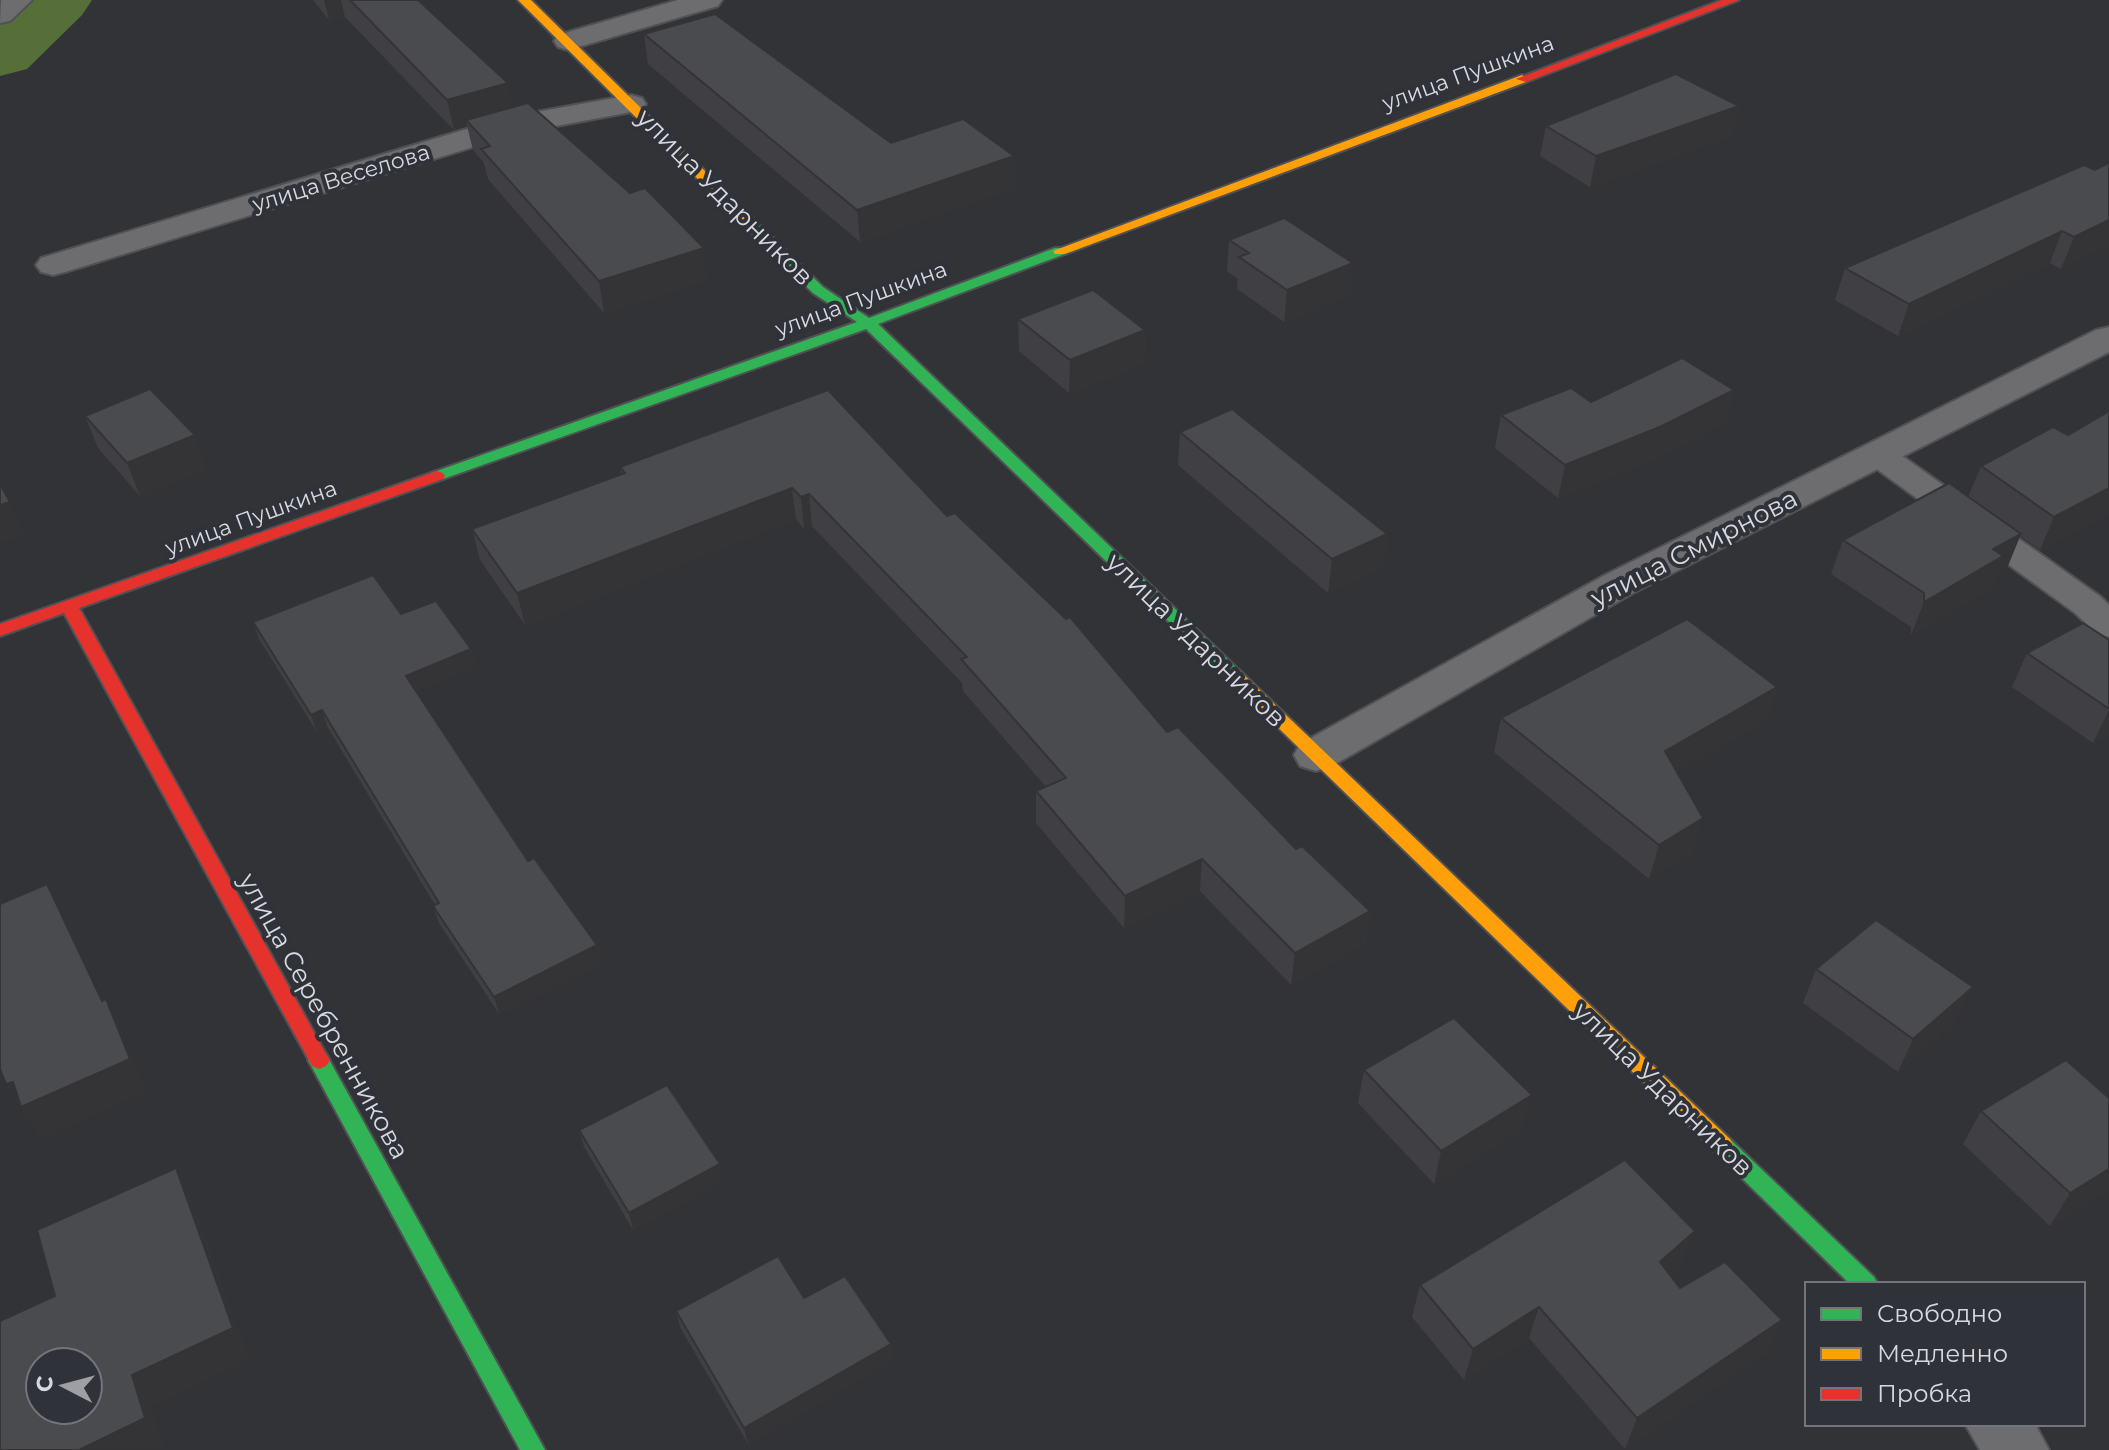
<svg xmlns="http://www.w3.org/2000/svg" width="2109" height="1450" font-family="Montserrat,sans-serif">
<rect width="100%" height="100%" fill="#323337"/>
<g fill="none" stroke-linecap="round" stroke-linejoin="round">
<path fill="#566f39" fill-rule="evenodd" d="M 14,0 L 92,0 L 82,15 L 27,69 L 0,76 L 0,13 Z"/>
<g stroke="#505154" stroke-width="4">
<path id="lane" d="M 1879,445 L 1891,448 L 2101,597 L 2109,605 L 2109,637 L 2096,633 L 2075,613 L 1867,462 L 1863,455 L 1867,448 Z"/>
</g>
<g stroke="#505154" stroke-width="4">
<g id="street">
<path d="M 32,0 L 10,21 L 0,23 L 1,0 Z"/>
<path d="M 678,0 L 722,0 L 718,6 L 568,50 L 558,47 L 554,41 L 558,35 Z"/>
<path d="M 631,95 L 642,98 L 646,104 L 642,110 L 519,133 L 65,272 L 53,275 L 41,272 L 36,265 L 41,258 L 503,118 Z"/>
<path d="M 2109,327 L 2109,352 L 1633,593 L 1332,766 L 1316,771 L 1300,766 L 1294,755 L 1300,744 L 1605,575 L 2096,330 Z"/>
<path d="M 1965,1424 L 2035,1424 L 2049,1450 L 1980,1450 Z"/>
</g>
</g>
<g stroke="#505154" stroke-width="4">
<g id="fast">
<path d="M 753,222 L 758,223 L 823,287 L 869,318 L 1055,248 L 1065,248 L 1065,254 L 878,324 L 1241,672 L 1244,676 L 1241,680 L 1229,680 L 866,329 L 443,479 L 431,479 L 429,476 L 431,473 L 857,322 L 813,293 L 748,229 L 748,223 Z"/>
<path d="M 319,1051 L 326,1054 L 545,1450 L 520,1450 L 308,1060 L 312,1054 Z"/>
<path d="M 1722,1136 L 1730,1139 L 1874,1277 L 1878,1284 L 1850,1284 L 1714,1151 L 1711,1145 L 1714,1139 Z"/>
</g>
</g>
<g stroke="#505154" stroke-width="4">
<g id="slow">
<path d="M 518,0 L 531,0 L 758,223 L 758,229 L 748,229 Z"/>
<path d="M 1522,75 L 1528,79 L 1526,82 L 1065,254 L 1055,254 L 1053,251 Z"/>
<path d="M 1235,670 L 1241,672 L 1730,1139 L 1733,1145 L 1730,1151 L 1722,1154 L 1714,1151 L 1229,680 L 1226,676 L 1229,672 Z"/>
</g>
</g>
<g stroke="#505154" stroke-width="4">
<g id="jam">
<path d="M 1722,0 L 1739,0 L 1526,82 L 1516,79 Z"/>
<path d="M 437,471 L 443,473 L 445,476 L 443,479 L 79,608 L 326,1054 L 330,1060 L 326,1066 L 319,1069 L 312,1066 L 64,613 L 0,636 L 0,624 Z"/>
</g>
</g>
<use href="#lane" fill="#6d6d70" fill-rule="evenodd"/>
<use href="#street" fill="#6d6d70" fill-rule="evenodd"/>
<use href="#fast" fill="#30b455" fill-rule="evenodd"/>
<use href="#slow" fill="#ff9f0a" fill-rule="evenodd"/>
<use href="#jam" fill="#e5322d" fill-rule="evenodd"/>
</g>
<g fill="#404044">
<path d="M 313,0 L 418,0 L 513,107 L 708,279 L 604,313 L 488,179 L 484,163 L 473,150 L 467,126 L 454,130 L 345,17 L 329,20 Z"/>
<path d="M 644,34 L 891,143 L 1014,156 L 1015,187 L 860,242 L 648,64 Z"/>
<path d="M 1739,106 L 1731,136 L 1590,187 L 1540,156 L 1546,126 Z"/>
<path d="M 2109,163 L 2061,269 L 2050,263 L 1898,336 L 1835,300 L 1845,268 Z"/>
<path d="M 1229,240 L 1353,263 L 1349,295 L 1284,322 L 1237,289 L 1238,279 L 1227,271 Z"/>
<path d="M 1018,319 L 1145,330 L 1144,363 L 1069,393 L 1019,351 Z"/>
<path d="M 828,390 L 947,516 L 1167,732 L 1296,849 L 1370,911 L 1365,943 L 1291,985 L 1200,891 L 1124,928 L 1036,823 L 1036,791 L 1046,787 L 963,691 L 962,683 L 812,526 L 804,529 L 796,519 L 525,625 L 480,560 L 472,529 L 621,475 L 620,467 Z"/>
<path d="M 1734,390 L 1725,423 L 1654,459 L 1558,498 L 1495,448 L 1501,415 L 1591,402 Z"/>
<path d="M 2109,411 L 2109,513 L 2040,550 L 2020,536 L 2007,568 L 1996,574 L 1989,589 L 1911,635 L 1911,627 L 1831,574 L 1843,540 L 1968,497 L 1981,466 L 2068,435 Z"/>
<path d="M 85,416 L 206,468 L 140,496 L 98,448 Z"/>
<path d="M 1180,432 L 1387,534 L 1383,567 L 1328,593 L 1178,465 Z"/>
<path d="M 253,622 L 471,649 L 476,666 L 416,691 L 528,861 L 597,945 L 602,963 L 499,1014 L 439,923 L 433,906 L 435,905 L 328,728 L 317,732 L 259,639 Z"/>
<path d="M 2109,640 L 2109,734 L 2093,743 L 2012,687 L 2027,653 Z"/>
<path d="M 1777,687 L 1765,721 L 1677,772 L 1693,852 L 1649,879 L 1494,752 L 1501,718 Z"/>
<path d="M 1816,969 L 1956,1020 L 1898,1072 L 1803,1003 Z"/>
<path d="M 1364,1070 L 1523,1128 L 1434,1184 L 1358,1103 Z"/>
<path d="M 2109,1098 L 2109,1189 L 2050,1226 L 1963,1144 L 1981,1111 Z"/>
<path d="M 579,1130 L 723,1181 L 633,1230 L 584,1147 Z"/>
<path d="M 1682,1264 L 1670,1275 L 1680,1288 L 1782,1320 L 1767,1352 L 1625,1449 L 1529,1338 L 1464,1380 L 1412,1317 L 1420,1285 Z"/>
<path d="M 804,1298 L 891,1344 L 892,1360 L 748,1444 L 680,1327 L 676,1311 Z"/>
</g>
<g fill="#343437">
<path d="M 324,0 L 341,0 L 345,17 L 329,20 Z"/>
<path d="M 508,83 L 514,113 L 466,120 L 467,126 L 454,130 L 447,100 Z"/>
<path d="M 1739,106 L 1731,136 L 1590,187 L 1596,156 Z"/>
<path d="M 1014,156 L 1015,187 L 860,242 L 857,210 Z"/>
<path d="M 2109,220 L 2109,245 L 2061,269 L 2074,237 Z"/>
<path d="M 2062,231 L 2050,263 L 1898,336 L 1909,304 Z"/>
<path d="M 704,248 L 708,279 L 604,313 L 599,281 Z"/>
<path d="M 1353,263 L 1349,295 L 1284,322 L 1287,290 Z"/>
<path d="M 1145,330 L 1144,363 L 1069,393 L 1070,360 Z"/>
<path d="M 1734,390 L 1725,423 L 1654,459 L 1558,498 L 1565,465 Z"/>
<path d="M 195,435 L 206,468 L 140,496 L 127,463 Z"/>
<path d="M 792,488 L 796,519 L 525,625 L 517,593 Z"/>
<path d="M 2109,488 L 2109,513 L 2040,550 L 2054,517 Z"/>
<path d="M 809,494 L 812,526 L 804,529 L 801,497 Z"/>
<path d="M 10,502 L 25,535 L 0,544 L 0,505 Z"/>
<path d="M 1387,534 L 1383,567 L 1328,593 L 1332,559 Z"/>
<path d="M 2021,534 L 2007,568 L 1996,574 L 1989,589 L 1911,635 L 1924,602 L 1993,549 Z"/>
<path d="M 471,649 L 476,666 L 411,693 L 406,676 Z"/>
<path d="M 1777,687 L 1765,721 L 1655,785 L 1665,751 Z"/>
<path d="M 322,710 L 328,728 L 317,732 L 311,715 Z"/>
<path d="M 2109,710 L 2109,734 L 2093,743 Z"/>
<path d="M 1703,818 L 1693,852 L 1649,879 L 1659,845 Z"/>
<path d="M 1202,859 L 1200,891 L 1124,928 L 1125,896 Z"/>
<path d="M 47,884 L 64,918 L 119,1035 L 102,1001 Z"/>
<path d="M 1370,911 L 1365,943 L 1291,985 L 1295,953 Z"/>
<path d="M 597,945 L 602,963 L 499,1014 L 494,997 Z"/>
<path d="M 1973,987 L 1956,1020 L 1898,1072 L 1913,1039 Z"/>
<path d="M 106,999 L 123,1033 L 147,1092 L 40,1140 L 6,1084 L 13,1082 Z"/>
<path d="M 1532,1095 L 1523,1128 L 1434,1184 L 1441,1151 Z"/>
<path d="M 720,1164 L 723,1181 L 633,1230 L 629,1213 Z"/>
<path d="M 176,1168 L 193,1201 L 250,1360 L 152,1407 L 165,1449 L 79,1450 Z"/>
<path d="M 2109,1169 L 2109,1189 L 2050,1226 L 2070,1193 Z"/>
<path d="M 1695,1231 L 1682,1264 L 1648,1294 L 1660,1262 Z"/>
<path d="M 1539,1307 L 1529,1338 L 1464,1380 L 1473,1349 Z"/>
<path d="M 1782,1320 L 1767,1352 L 1625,1449 L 1637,1418 Z"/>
<path d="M 891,1344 L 892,1360 L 748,1444 L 744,1428 Z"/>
</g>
<g fill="#4a4b4f" stroke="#343437" stroke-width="2" fill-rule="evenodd">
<path d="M 350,0 L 418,0 L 508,83 L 447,100 Z"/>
<path d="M 715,14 L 891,143 L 963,119 L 1014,156 L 857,210 L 644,34 Z"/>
<path d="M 1676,74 L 1739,106 L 1596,156 L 1546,126 Z"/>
<path d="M 528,103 L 630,193 L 645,188 L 704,248 L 599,281 L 481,149 L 490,146 L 466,120 Z"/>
<path d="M 2109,163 L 2109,220 L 2074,237 L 2062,231 L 1909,304 L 1845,268 L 2084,165 L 2095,170 Z"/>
<path d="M 1284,218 L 1353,263 L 1287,290 L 1239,257 L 1249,253 L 1229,240 Z"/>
<path d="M 1093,290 L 1145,330 L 1070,360 L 1018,319 Z"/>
<path d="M 1682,358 L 1734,390 L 1662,426 L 1565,465 L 1501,415 L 1571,388 L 1591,402 Z"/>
<path d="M 150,389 L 195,435 L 127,463 L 85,416 Z"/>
<path d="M 828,390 L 947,516 L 955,513 L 1066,619 L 1070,617 L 1167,732 L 1178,727 L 1296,849 L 1302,846 L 1370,911 L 1295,953 L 1202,859 L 1125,896 L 1036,791 L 1066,778 L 961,659 L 967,657 L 809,494 L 801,497 L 792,488 L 517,593 L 472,529 L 625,473 L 620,467 Z"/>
<path d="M 1232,409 L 1387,534 L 1332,559 L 1180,432 Z"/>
<path d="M 2109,411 L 2109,488 L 2054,517 L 1981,466 L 2053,427 L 2068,435 Z"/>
<path d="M 1949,483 L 2021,534 L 1993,549 L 2003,556 L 1924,602 L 1924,593 L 1843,540 Z"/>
<path d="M 0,484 L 10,502 L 0,505 Z"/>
<path d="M 373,575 L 401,614 L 436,601 L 471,649 L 406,676 L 528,861 L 534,858 L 597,945 L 494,997 L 433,906 L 439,903 L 322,710 L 311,715 L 253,622 Z"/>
<path d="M 1687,619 L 1777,687 L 1665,751 L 1703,818 L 1659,845 L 1501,718 Z"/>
<path d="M 2083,623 L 2109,640 L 2109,709 L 2027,653 Z"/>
<path d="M 47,884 L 102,1001 L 106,999 L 130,1059 L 21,1107 L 13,1082 L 6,1084 L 0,1069 L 0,904 Z"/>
<path d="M 1876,920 L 1973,987 L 1913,1039 L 1816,969 Z"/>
<path d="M 1454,1018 L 1532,1095 L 1441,1151 L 1364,1070 Z"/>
<path d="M 2066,1060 L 2109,1098 L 2109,1169 L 2070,1193 L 1981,1111 Z"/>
<path d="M 667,1085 L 720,1164 L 629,1213 L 579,1130 Z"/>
<path d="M 1625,1160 L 1695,1231 L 1660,1262 L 1680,1288 L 1725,1262 L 1782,1320 L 1637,1418 L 1539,1307 L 1473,1349 L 1420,1285 Z"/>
<path d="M 176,1168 L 233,1328 L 132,1375 L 145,1418 L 79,1450 L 0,1450 L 0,1321 L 55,1296 L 37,1230 ZM 40,1362 L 88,1362 L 88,1410 L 40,1410 Z"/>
<path d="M 778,1256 L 804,1298 L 845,1276 L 891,1344 L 744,1428 L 676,1311 Z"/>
</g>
<g text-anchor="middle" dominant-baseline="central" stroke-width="8" stroke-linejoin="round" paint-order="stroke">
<g font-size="22" fill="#d8d9de" stroke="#303239">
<text transform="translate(1468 73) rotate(-20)">улица Пушкина</text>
<text transform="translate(341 178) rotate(-17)">улица Веселова</text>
<text transform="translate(861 299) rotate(-20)">улица Пушкина</text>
<text transform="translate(251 518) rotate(-20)">улица Пушкина</text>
</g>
<g font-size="26" fill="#d8d9de" stroke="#303239">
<text transform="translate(725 197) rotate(45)">улица Ударников</text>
<text transform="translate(1694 548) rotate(-27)">улица Смирнова</text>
<text transform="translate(1196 640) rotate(44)">улица Ударников</text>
<text transform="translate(324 1016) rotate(61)">улица Серебренникова</text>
<text transform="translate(1663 1089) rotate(44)">улица Ударников</text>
</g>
</g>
<rect x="1805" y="1282" width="280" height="144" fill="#303239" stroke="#73757b" stroke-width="2"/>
<rect x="1821" y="1308" width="40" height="12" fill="#30b455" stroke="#73757b" stroke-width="2"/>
<text x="1877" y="1322" font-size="24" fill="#d8d9de">Свободно</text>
<rect x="1821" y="1348" width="40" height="12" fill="#ff9f0a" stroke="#73757b" stroke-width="2"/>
<text x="1877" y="1362" font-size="24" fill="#d8d9de">Медленно</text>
<rect x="1821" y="1388" width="40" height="12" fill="#e5322d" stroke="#73757b" stroke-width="2"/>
<text x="1877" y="1402" font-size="24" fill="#d8d9de">Пробка</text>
<g transform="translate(64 1386) rotate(276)"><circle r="38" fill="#303239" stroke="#73757b" stroke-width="2"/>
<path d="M0-6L14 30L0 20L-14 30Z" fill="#9e9fa4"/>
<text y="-12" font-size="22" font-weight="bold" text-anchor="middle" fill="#d8d9de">С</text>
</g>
</svg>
